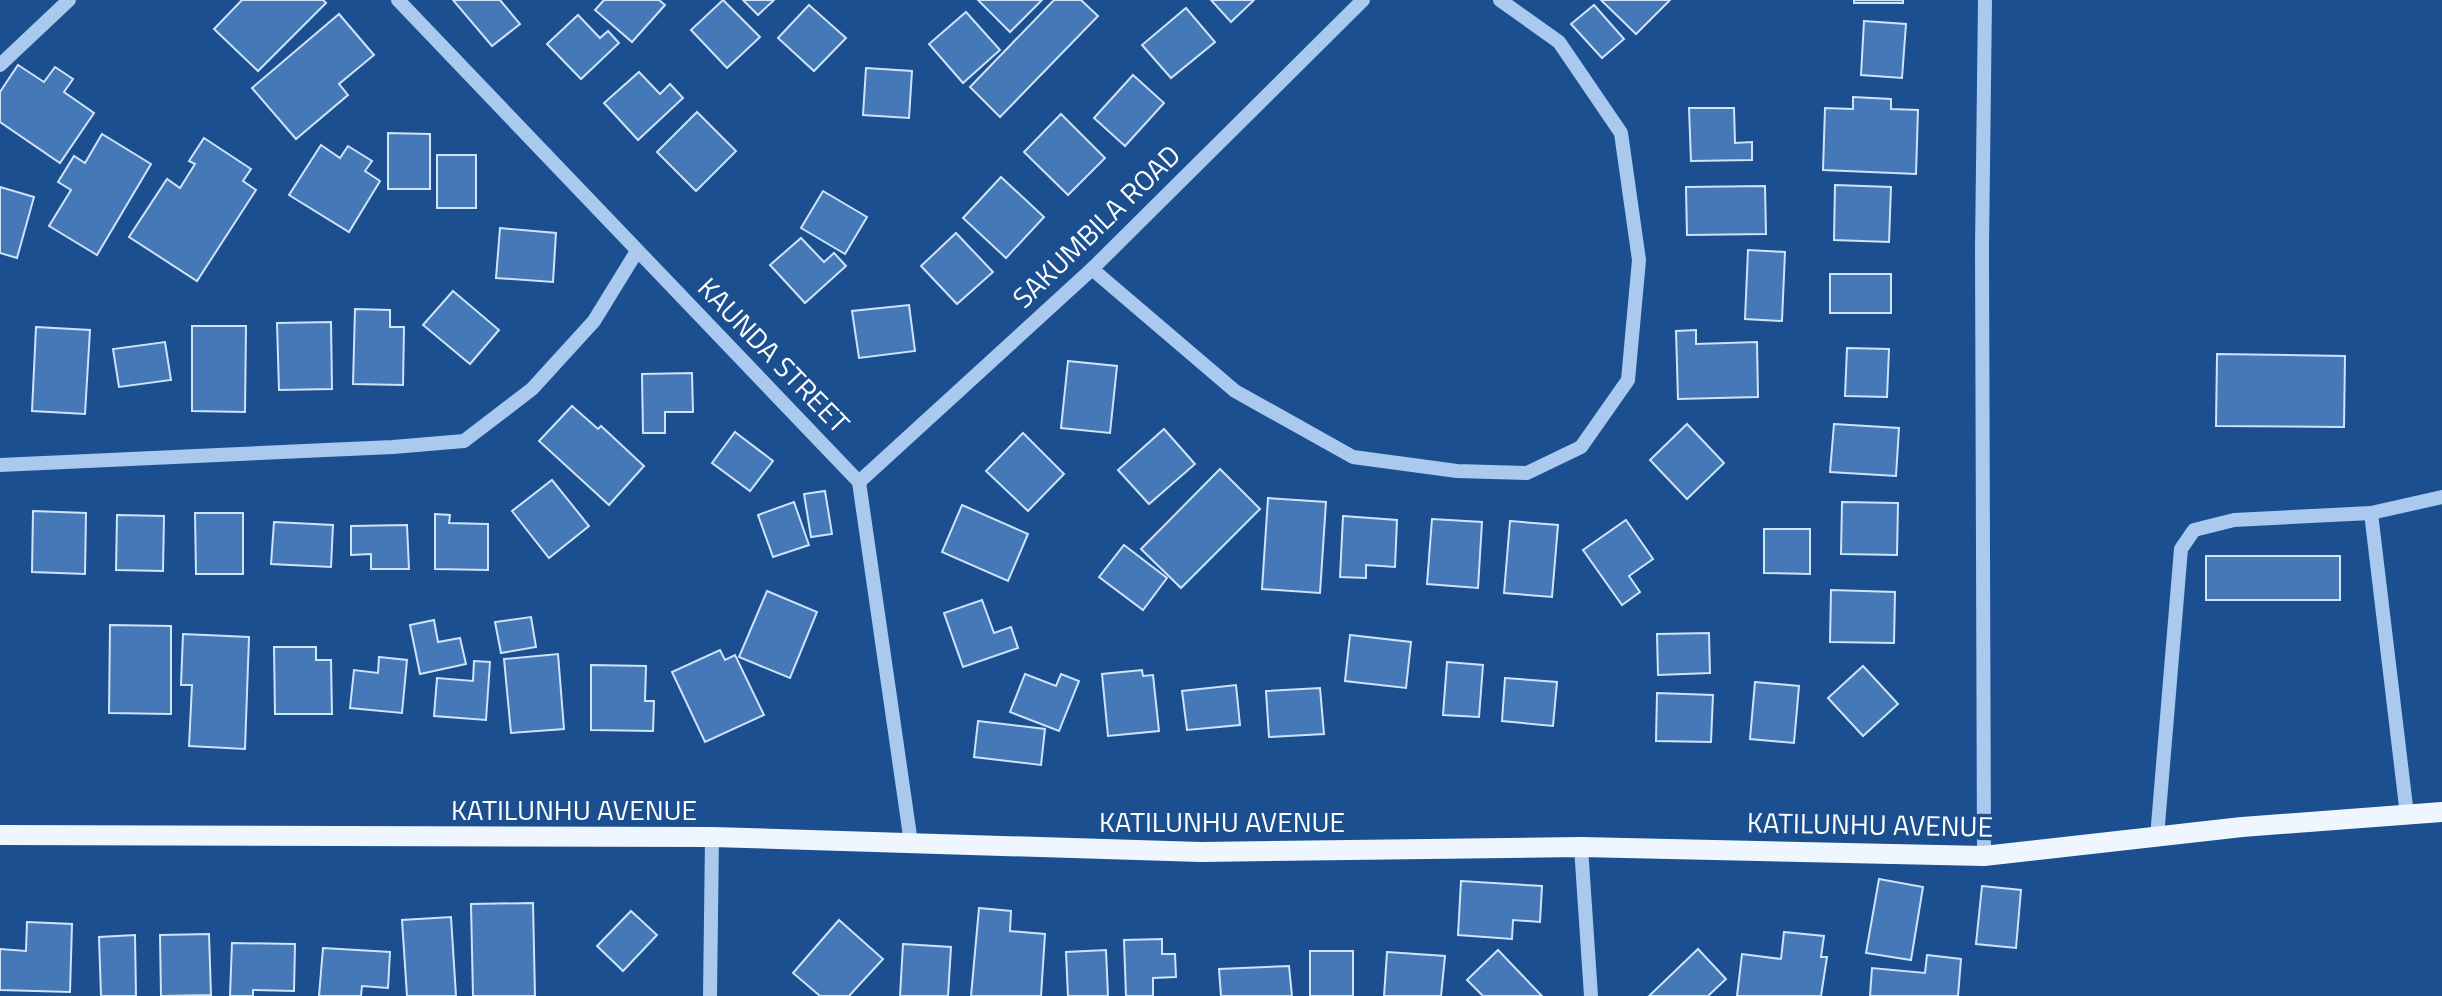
<svg xmlns="http://www.w3.org/2000/svg" width="2442" height="996" font-family="'Titillium Web',sans-serif">
<rect width="100%" height="100%" fill="#1b4f8f"/>
<g fill="#4478b7" stroke="#cfe3fa" stroke-width="2">
<path d="M 242,0 L 323,0 L 326,3 L 258,71 L 214,29 Z"/>
<path d="M 453,0 L 500,0 L 520,24 L 492,46 Z"/>
<path d="M 604,0 L 659,0 L 665,5 L 632,42 L 595,10 Z"/>
<path d="M 723,0 L 760,37 L 727,68 L 691,30 Z"/>
<path d="M 743,0 L 774,0 L 758,15 Z"/>
<path d="M 978,0 L 1042,0 L 1010,32 Z"/>
<path d="M 1054,0 L 1081,0 L 1098,16 L 1000,117 L 970,87 Z"/>
<path d="M 1211,0 L 1254,0 L 1231,22 Z"/>
<path d="M 1601,0 L 1670,0 L 1636,34 Z"/>
<rect x="1854" y="0" width="49" height="3"/>
<path d="M 809,5 L 846,38 L 814,71 L 778,38 Z"/>
<path d="M 1594,5 L 1624,39 L 1602,58 L 1571,24 Z"/>
<path d="M 1186,8 L 1215,42 L 1171,78 L 1142,45 Z"/>
<path d="M 966,12 L 1000,50 L 963,83 L 929,44 Z"/>
<path d="M 339,14 L 374,55 L 339,84 L 348,95 L 296,139 L 252,88 Z"/>
<path d="M 578,15 L 600,38 L 608,31 L 619,43 L 581,79 L 547,44 Z"/>
<path d="M 1864,21 L 1906,24 L 1902,78 L 1861,75 Z"/>
<path d="M 18,65 L 44,82 L 55,67 L 73,79 L 64,92 L 94,113 L 60,163 L 0,122 L 0,92 Z"/>
<path d="M 866,68 L 912,71 L 909,118 L 863,115 Z"/>
<path d="M 639,72 L 660,94 L 670,84 L 683,98 L 638,140 L 604,103 Z"/>
<path d="M 1133,75 L 1164,103 L 1125,146 L 1094,118 Z"/>
<path d="M 1853,97 L 1891,99 L 1891,109 L 1918,110 L 1916,174 L 1823,170 L 1825,108 L 1853,109 Z"/>
<path d="M 1689,108 L 1734,108 L 1735,143 L 1752,142 L 1752,160 L 1691,161 Z"/>
<path d="M 697,112 L 736,151 L 696,191 L 657,152 Z"/>
<path d="M 1061,114 L 1105,158 L 1068,195 L 1024,152 Z"/>
<path d="M 388,133 L 430,134 L 430,189 L 388,189 Z"/>
<path d="M 102,134 L 151,164 L 97,255 L 49,226 L 71,190 L 58,182 L 74,156 L 85,163 Z"/>
<path d="M 204,138 L 251,169 L 243,181 L 256,190 L 197,281 L 129,237 L 167,179 L 180,188 L 195,164 L 189,161 Z"/>
<path d="M 321,145 L 340,158 L 348,146 L 372,161 L 365,171 L 380,181 L 349,232 L 289,195 Z"/>
<rect x="437" y="155" width="39" height="53"/>
<path d="M 1001,177 L 1044,217 L 1006,258 L 963,218 Z"/>
<path d="M 1835,185 L 1891,187 L 1889,242 L 1834,240 Z"/>
<path d="M 1765,186 L 1766,234 L 1687,235 L 1686,187 Z"/>
<path d="M 0,187 L 34,197 L 17,258 L 0,253 Z"/>
<path d="M 823,191 L 867,217 L 845,254 L 801,228 Z"/>
<path d="M 500,228 L 556,233 L 553,282 L 496,278 Z"/>
<path d="M 956,233 L 993,272 L 957,304 L 921,266 Z"/>
<path d="M 801,238 L 824,262 L 834,253 L 846,266 L 805,303 L 770,265 Z"/>
<path d="M 1748,250 L 1785,252 L 1782,321 L 1745,319 Z"/>
<rect x="1830" y="274" width="61" height="39"/>
<path d="M 453,291 L 499,330 L 470,364 L 423,325 Z"/>
<path d="M 909,305 L 915,351 L 859,358 L 852,311 Z"/>
<path d="M 355,309 L 390,310 L 390,327 L 404,327 L 403,385 L 353,384 Z"/>
<path d="M 331,322 L 332,389 L 279,390 L 277,323 Z"/>
<path d="M 192,326 L 246,326 L 245,412 L 192,411 Z"/>
<path d="M 36,327 L 90,330 L 85,414 L 32,411 Z"/>
<path d="M 1696,330 L 1696,344 L 1757,342 L 1758,397 L 1678,399 L 1676,331 Z"/>
<path d="M 165,342 L 171,380 L 119,387 L 113,349 Z"/>
<path d="M 1847,348 L 1889,349 L 1887,397 L 1845,396 Z"/>
<path d="M 2217,354 L 2345,356 L 2344,427 L 2216,426 Z"/>
<path d="M 1068,361 L 1117,366 L 1110,433 L 1061,428 Z"/>
<path d="M 692,373 L 693,412 L 665,412 L 665,433 L 643,433 L 642,374 Z"/>
<path d="M 572,406 L 598,429 L 601,426 L 644,466 L 609,505 L 539,441 Z"/>
<path d="M 1687,424 L 1724,463 L 1687,499 L 1650,460 Z"/>
<path d="M 1834,424 L 1899,428 L 1896,476 L 1830,472 Z"/>
<path d="M 1164,429 L 1195,464 L 1149,504 L 1118,470 Z"/>
<path d="M 735,432 L 773,461 L 750,491 L 712,463 Z"/>
<path d="M 1023,433 L 1064,474 L 1028,511 L 986,471 Z"/>
<path d="M 1220,469 L 1260,509 L 1181,588 L 1141,549 Z"/>
<path d="M 552,480 L 589,526 L 549,558 L 512,511 Z"/>
<path d="M 825,491 L 832,534 L 811,537 L 804,494 Z"/>
<path d="M 1268,498 L 1326,502 L 1320,593 L 1262,589 Z"/>
<path d="M 794,502 L 809,545 L 773,557 L 758,515 Z"/>
<path d="M 1842,502 L 1898,503 L 1897,555 L 1841,554 Z"/>
<path d="M 962,505 L 1028,534 L 1008,581 L 942,552 Z"/>
<path d="M 33,511 L 86,513 L 85,574 L 32,572 Z"/>
<path d="M 195,513 L 243,513 L 243,574 L 196,574 Z"/>
<path d="M 435,514 L 450,515 L 449,523 L 488,524 L 488,570 L 435,569 Z"/>
<path d="M 117,515 L 164,516 L 163,571 L 116,570 Z"/>
<path d="M 1343,516 L 1397,520 L 1395,567 L 1366,565 L 1366,578 L 1340,577 Z"/>
<path d="M 1432,519 L 1482,522 L 1478,588 L 1427,584 Z"/>
<path d="M 1626,520 L 1653,559 L 1629,576 L 1640,592 L 1622,605 L 1583,550 Z"/>
<path d="M 1510,521 L 1558,525 L 1552,597 L 1504,593 Z"/>
<path d="M 274,522 L 333,525 L 331,567 L 271,564 Z"/>
<path d="M 407,525 L 409,569 L 371,569 L 371,554 L 351,555 L 351,526 Z"/>
<path d="M 1764,529 L 1810,529 L 1810,574 L 1764,573 Z"/>
<path d="M 1124,545 L 1167,578 L 1143,610 L 1099,577 Z"/>
<rect x="2206" y="556" width="134" height="44"/>
<path d="M 1831,590 L 1895,592 L 1894,643 L 1830,642 Z"/>
<path d="M 767,591 L 817,612 L 790,678 L 739,657 Z"/>
<path d="M 982,600 L 994,633 L 1011,627 L 1018,648 L 963,667 L 944,613 Z"/>
<path d="M 531,617 L 536,647 L 501,653 L 495,622 Z"/>
<path d="M 434,620 L 438,642 L 460,638 L 466,664 L 420,674 L 410,625 Z"/>
<path d="M 110,625 L 171,626 L 171,714 L 109,713 Z"/>
<path d="M 1709,633 L 1710,673 L 1658,675 L 1657,634 Z"/>
<path d="M 183,634 L 249,637 L 245,749 L 189,746 L 192,685 L 181,685 Z"/>
<path d="M 1350,635 L 1411,642 L 1406,688 L 1345,681 Z"/>
<path d="M 274,647 L 316,647 L 316,660 L 331,660 L 332,714 L 275,714 Z"/>
<path d="M 720,650 L 725,660 L 735,655 L 764,715 L 705,742 L 672,672 Z"/>
<path d="M 558,654 L 564,729 L 511,733 L 504,659 Z"/>
<path d="M 379,657 L 407,660 L 402,713 L 350,708 L 354,670 L 378,673 Z"/>
<path d="M 474,661 L 490,662 L 486,720 L 434,716 L 437,678 L 473,681 Z"/>
<path d="M 1447,662 L 1483,665 L 1479,717 L 1443,715 Z"/>
<path d="M 591,665 L 646,666 L 645,701 L 654,701 L 653,731 L 591,730 Z"/>
<path d="M 1863,666 L 1898,704 L 1863,736 L 1828,698 Z"/>
<path d="M 1142,670 L 1143,676 L 1153,675 L 1159,731 L 1108,736 L 1102,674 Z"/>
<path d="M 1025,674 L 1056,686 L 1061,674 L 1079,681 L 1059,731 L 1010,712 Z"/>
<path d="M 1505,678 L 1557,682 L 1553,726 L 1502,721 Z"/>
<path d="M 1755,682 L 1799,686 L 1794,743 L 1750,739 Z"/>
<path d="M 1236,685 L 1240,725 L 1187,730 L 1182,691 Z"/>
<path d="M 1320,688 L 1324,734 L 1269,737 L 1266,691 Z"/>
<path d="M 1657,693 L 1713,695 L 1711,742 L 1656,741 Z"/>
<path d="M 978,721 L 1045,729 L 1041,765 L 974,757 Z"/>
<path d="M 1879,879 L 1923,887 L 1911,960 L 1866,953 Z"/>
<path d="M 1461,881 L 1542,886 L 1540,922 L 1513,920 L 1512,939 L 1458,935 Z"/>
<path d="M 1982,886 L 2021,890 L 2016,948 L 1976,944 Z"/>
<path d="M 533,903 L 535,996 L 473,996 L 471,904 Z"/>
<path d="M 979,908 L 1011,911 L 1010,931 L 1045,934 L 1041,996 L 971,996 Z"/>
<path d="M 631,911 L 657,935 L 623,971 L 597,946 Z"/>
<path d="M 451,917 L 456,996 L 407,996 L 402,920 Z"/>
<path d="M 839,920 L 883,959 L 849,996 L 820,996 L 793,973 Z"/>
<path d="M 27,922 L 72,924 L 70,992 L 0,990 L 0,949 L 26,951 Z"/>
<path d="M 1784,932 L 1824,936 L 1821,957 L 1827,957 L 1821,996 L 1737,996 L 1742,954 L 1781,959 Z"/>
<path d="M 209,934 L 211,995 L 161,996 L 160,935 Z"/>
<path d="M 135,935 L 136,996 L 101,996 L 99,937 Z"/>
<path d="M 1162,939 L 1162,954 L 1175,954 L 1176,977 L 1153,978 L 1153,996 L 1126,996 L 1124,940 Z"/>
<path d="M 232,943 L 295,944 L 294,991 L 253,990 L 253,996 L 230,996 Z"/>
<path d="M 903,944 L 951,947 L 948,996 L 900,996 Z"/>
<path d="M 323,948 L 390,952 L 388,988 L 362,986 L 361,996 L 319,996 Z"/>
<path d="M 1698,949 L 1726,979 L 1708,996 L 1649,996 Z"/>
<path d="M 1106,950 L 1108,996 L 1068,996 L 1066,952 Z"/>
<path d="M 1498,950 L 1542,996 L 1483,996 L 1467,980 Z"/>
<rect x="1310" y="951" width="43" height="45"/>
<path d="M 1387,952 L 1445,956 L 1441,996 L 1384,996 Z"/>
<path d="M 1927,955 L 1961,959 L 1958,996 L 1870,996 L 1872,968 L 1925,973 Z"/>
<path d="M 1289,966 L 1292,996 L 1221,996 L 1219,969 Z"/>
</g>
<g fill="none" stroke-linecap="round" stroke-linejoin="round">
<g stroke="#a9c9ee" stroke-width="14">
<path d="M 398,0 L 859,482 L 911,843"/>
<path d="M 0,65 L 69,0"/>
<path d="M 1092,269 L 1235,391 L 1353,457 L 1457,471 L 1527,473 L 1581,447 L 1628,380 L 1639,260 L 1621,133 L 1559,42 L 1500,0"/>
<path d="M 0,465 L 393,447 L 464,441 L 532,389 L 594,321 L 637,251"/>
<path d="M 859,482 L 1092,269 L 1363,0"/>
<path d="M 2371,513 L 2407,815"/>
<path d="M 2157,837 L 2181,549 L 2194,530 L 2234,520 L 2371,513 L 2442,497"/>
<path d="M 1581,847 L 1591,996"/>
<path d="M 1984,856 L 1982,248 L 1985,0"/>
<path d="M 710,996 L 712,837"/>
</g>
<path stroke="#f0f6ff" stroke-width="20" d="M 0,835 L 712,837 L 1201,852 L 1581,847 L 1984,856 L 2242,827 L 2442,812"/>
</g>
<g text-anchor="middle" dominant-baseline="central" stroke-width="7" stroke-linejoin="round" paint-order="stroke">
<g font-size="28" fill="#fff" stroke="#1b4f8f">
<text transform="translate(1096 226) rotate(-44)">SAKUMBILA ROAD</text>
<text transform="translate(774 355) rotate(46)">KAUNDA STREET</text>
<text x="574" y="809">KATILUNHU AVENUE</text>
<text x="1222" y="821">KATILUNHU AVENUE</text>
<text transform="translate(1870 824) rotate(1)">KATILUNHU AVENUE</text>
</g>
</g>
</svg>
